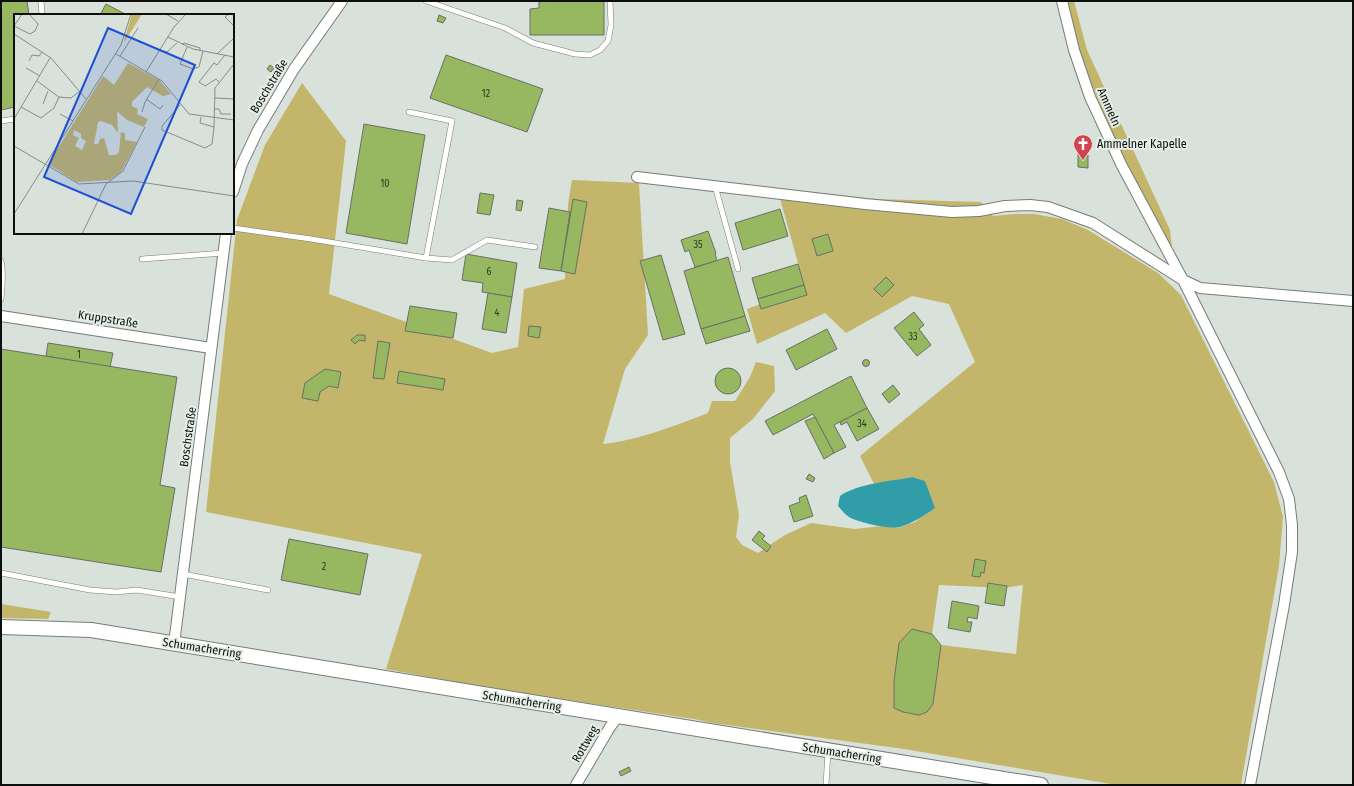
<svg xmlns="http://www.w3.org/2000/svg" width="1354" height="786" font-family="'Fira Sans Condensed',sans-serif">
<rect width="100%" height="100%" fill="#d8e1da"/>
<g fill="#c3b66a" fill-rule="evenodd">
<path d="M 1065,1 L 1074,1 L 1087,50 L 1170,230 L 1173,257 L 1126,165 L 1077,50 Z"/>
<path d="M 302,83 L 346,141 L 329,294 L 492,353 L 518,347 L 524,289 L 565,279 L 568,204 L 572,180 L 639,183 L 648,335 L 625,369 L 603,444 C 636,441 677,425 708,413 L 712,401 L 735,401 L 750,377 L 756,362 L 774,366 L 775,391 L 753,419 L 730,438 L 730,462 L 739,515 L 736,537 L 742,545 L 758,553 L 785,535 L 811,523 L 855,529 L 882,526 L 898,528 L 915,522 L 935,508 L 912,477 L 874,484 L 860,456 L 975,362 L 949,304 L 912,296 L 846,333 L 825,313 L 757,344 L 747,309 L 805,288 L 777,188 L 876,199 L 981,202 L 993,216 L 1015,214 L 1034,214 L 1062,219 L 1088,230 L 1158,273 L 1181,295 L 1274,482 L 1283,517 L 1279,566 L 1241,785 L 1117,785 L 904,749 L 712,723 L 694,719 L 488,688 L 386,669 L 422,554 L 206,512 L 237,220 L 265,145 ZM 939,585 L 1004,588 L 1023,585 L 1016,654 L 941,645 L 933,704 C 923,718 918,715 903,712 L 912,629 L 932,634 Z"/>
<path d="M 1,604 L 51,612 L 48,619 L 1,618 Z"/>
</g>
<path fill="#319da9" d="M 912,477 L 925,481 L 935,508 C 924,516 913,523 900,527 C 891,530 857,522 849,517 C 845,515 841,509 838,506 L 840,496 C 856,484 892,481 912,477 Z"/>
<g fill="#97b861" stroke="#6a6e66">
<path d="M 1,1 L 27,1 L 29,15 L 15,15 L 15,107 L 1,110 Z"/>
<path d="M 539,1 L 604,1 L 604,35 L 530,35 L 530,9 L 539,8 Z"/>
<path d="M 106,4 L 127,15 L 100,15 Z"/>
<path d="M 439,15 L 446,18 L 443,23 L 437,21 Z"/>
<path d="M 446,55 L 543,89 L 527,132 L 430,98 Z"/>
<path d="M 270,65 L 274,68 L 271,72 L 267,69 Z"/>
<path d="M 364,124 L 425,135 L 407,244 L 346,233 Z"/>
<path d="M 1078,154 L 1088,155 L 1088,168 L 1078,167 Z"/>
<path d="M 480,193 L 494,195 L 490,215 L 477,213 Z"/>
<path d="M 573,199 L 587,202 L 575,274 L 561,271 Z"/>
<path d="M 517,200 L 523,201 L 521,211 L 516,210 Z"/>
<path d="M 549,208 L 570,212 L 561,271 L 539,268 Z"/>
<path d="M 780,209 L 788,236 L 743,250 L 735,223 Z"/>
<path d="M 708,231 L 716,253 L 715,253 L 717,261 L 695,267 L 689,250 L 685,252 L 681,240 Z"/>
<path d="M 828,234 L 833,251 L 817,256 L 812,239 Z"/>
<path d="M 466,254 L 517,263 L 512,297 L 482,292 L 483,283 L 462,280 Z"/>
<path d="M 661,255 L 685,334 L 663,340 L 640,261 Z"/>
<path d="M 728,257 L 745,316 L 701,329 L 684,271 Z"/>
<path d="M 798,264 L 804,285 L 758,299 L 752,278 Z"/>
<path d="M 886,277 L 894,285 L 882,297 L 874,289 Z"/>
<path d="M 804,285 L 807,295 L 761,309 L 758,299 Z"/>
<path d="M 488,293 L 512,297 L 506,333 L 482,329 Z"/>
<path d="M 410,306 L 457,313 L 453,338 L 405,331 Z"/>
<path d="M 914,312 L 924,325 L 919,329 L 931,345 L 917,356 L 894,328 Z"/>
<path d="M 745,316 L 750,331 L 706,344 L 701,329 Z"/>
<path d="M 529,326 L 541,327 L 539,338 L 528,336 Z"/>
<path d="M 827,329 L 837,349 L 796,370 L 786,350 Z"/>
<path d="M 357,335 L 365,335 L 365,341 L 359,340 L 355,344 L 351,340 Z"/>
<path d="M 378,341 L 390,343 L 384,379 L 373,378 Z"/>
<path d="M 48,343 L 113,353 L 110,367 L 46,356 Z"/>
<path d="M 1,349 L 177,377 L 160,485 L 175,488 L 161,572 L 1,547 Z"/>
<circle cx="866" cy="363" r="3.5"/>
<circle cx="728" cy="381" r="13"/>
<path d="M 325,369 L 341,372 L 338,388 L 329,386 L 320,392 L 318,401 L 302,398 L 305,383 Z"/>
<path d="M 399,371 L 445,379 L 443,390 L 397,383 Z"/>
<path d="M 851,376 L 867,408 L 834,425 L 846,447 L 834,453 L 813,414 L 773,435 L 765,421 Z"/>
<path d="M 893,385 L 900,394 L 889,403 L 882,394 Z"/>
<path d="M 867,408 L 879,429 L 857,441 L 847,422 L 841,425 L 840,422 Z"/>
<path d="M 815,417 L 834,453 L 824,459 L 805,421 Z"/>
<path d="M 809,474 L 815,478 L 813,482 L 806,479 Z"/>
<path d="M 806,495 L 813,516 L 794,522 L 789,506 L 800,502 L 799,498 Z"/>
<path d="M 759,531 L 765,536 L 762,539 L 771,546 L 767,552 L 752,540 Z"/>
<path d="M 289,539 L 368,554 L 360,595 L 281,580 Z"/>
<path d="M 975,559 L 986,561 L 984,573 L 981,572 L 980,577 L 972,576 Z"/>
<path d="M 988,583 L 1007,586 L 1004,606 L 985,603 Z"/>
<path d="M 952,601 L 979,606 L 977,619 L 968,617 L 967,622 L 972,622 L 970,632 L 948,628 Z"/>
<path d="M 912,629 L 932,634 L 941,645 L 933,704 L 927,712 L 919,715 L 903,712 L 894,708 L 894,681 L 899,643 Z"/>
<path d="M 629,767 L 631,771 L 621,776 L 619,772 Z"/>
</g>
<g fill="none" stroke-linecap="round" stroke-linejoin="round">
<g stroke="#767d77" stroke-width="6">
<g id="service">
<path d="M 41,1 L 42,15"/>
<path d="M 426,1 L 505,28 L 533,43 L 575,54 L 590,55 L 600,50 L 608,41 L 611,25 L 610,1"/>
<path d="M 409,112 L 452,121 L 426,258"/>
<path d="M 1,121 L 15,119"/>
<path d="M 715,186 L 738,269"/>
<path d="M 233,228 L 311,239 L 426,258 L 452,260 L 487,240 L 535,247"/>
<path d="M 142,259 L 224,253"/>
<path d="M 1,261 C 4,274 2,286 1,299"/>
<path d="M 1,573 L 90,590 L 116,592 L 137,590 L 180,597"/>
<path d="M 183,574 L 268,590"/>
<path d="M 826,785 L 828,751"/>
</g>
</g>
<g stroke="#767d77" stroke-width="12">
<g id="minor">
<path d="M 1062,1 L 1074,50 L 1090,97 L 1121,164 L 1183,280 L 1279,472 L 1289,499 L 1292,525 L 1292,552 L 1284,605 L 1250,785"/>
<path d="M 637,177 L 865,204 L 952,212 L 979,211 L 1005,206 L 1030,205 L 1048,207 L 1093,223 L 1183,280 L 1200,288 L 1353,301"/>
<path d="M 233,192 L 242,164 L 258,130 L 294,69 L 342,1"/>
<path d="M 1,316 L 211,348"/>
<path d="M 174,644 L 226,233"/>
<path d="M 576,785 L 610,727 L 618,716"/>
</g>
</g>
<g stroke="#767d77" stroke-width="16">
<path id="secondary" d="M 1,627 L 91,630 L 1041,785"/>
</g>
<use href="#service" stroke="#fff" stroke-width="5"/>
<use href="#minor" stroke="#fff" stroke-width="10"/>
<use href="#secondary" stroke="#fff" stroke-width="14"/>
</g>
<defs>
<g id="church-pin" transform="scale(1)"><path d="M0 17L-7.5 6A9.5 9.5 0 1 1 7.5 6Z" fill="#d3434f" stroke="#e5eee7"/><path d="M-1.2-6h2.4v3.5h3.3v2.4h-3.3V6h-2.4V-.1h-3.3v-2.4h3.3Z" fill="#fff"/></g>
</defs>
<g fill-rule="evenodd">
<use href="#church-pin" x="1083" y="144"/>
</g>
<g text-anchor="middle" dominant-baseline="central" stroke-width="4" stroke-linejoin="round" paint-order="stroke">
<g font-size="10" fill="#2f3922">
<text x="486" y="94">12</text>
<text x="385" y="184">10</text>
<text x="698" y="245">35</text>
<text x="489" y="272">6</text>
<text x="497" y="313">4</text>
<text x="913" y="337">33</text>
<text x="79" y="355">1</text>
<text x="862" y="424">34</text>
<text x="324" y="567">2</text>
</g>
<g font-size="12" fill="#0c0f0d" stroke="#e5eee7">
<text transform="translate(269 86) rotate(-59)">Boschstraße</text>
<text transform="translate(1109 107) rotate(66)">Ammeln</text>
<text transform="translate(108 319) rotate(9)">Kruppstraße</text>
<text transform="translate(188 437) rotate(-82)">Boschstraße</text>
<text transform="translate(202 648) rotate(9)">Schumacherring</text>
<text transform="translate(522 701) rotate(9)">Schumacherring</text>
<text transform="translate(585 744) rotate(-60)">Rottweg</text>
<text transform="translate(842 753) rotate(9)">Schumacherring</text>
</g>
<g font-size="12" fill="#0c0f0d" stroke="#e5eee7" text-anchor="start">
<text x="1097" y="144">Ammelner Kapelle</text>
</g>
</g>
<g transform="translate(14 14)">
<rect width="220" height="220" fill="#d8e1da"/>
<path d="M 118,0 L 128,0 L 111,27 L 110,27 ZM 114,49 L 145,66 L 157,80 L 149,82 L 133,73 L 118,88 L 118,92 L 124,95 L 123,100 L 134,105 L 130,113 L 113,106 L 103,97 L 104,119 L 98,111 L 87,107 L 84,108 L 80,130 L 84,130 L 86,125 L 90,124 L 95,141 L 102,141 L 105,138 L 107,118 L 111,119 L 111,126 L 123,128 L 107,158 L 96,166 L 63,168 L 34,150 L 89,62 L 100,71 ZM 60,116 L 67,120 L 67,124 L 72,127 L 68,136 L 61,132 L 65,124 L 59,121 Z" fill="#c3b66a" fill-rule="evenodd"/>
<path fill="none" stroke="#868d88" stroke-width="1" d="M 8,0 L 0,12 L 16,20 L 21,17 L 24,10 L 15,0M 152,0 L 164,7M 215,0 L 211,3 L 220,12M 0,20 L 37,44 L 72,85M 154,23 L 179,35 L 220,43M 168,31 L 170,29 L 186,34 L 186,37M 173,33 L 166,50 L 179,55 L 185,53 L 189,37M 146,36 L 153,38 L 163,29M 102,40 L 148,67 L 175,100 L 220,106M 203,40 L 220,24M 106,42 L 124,14M 15,47 L 18,41 L 25,42 L 28,38M 12,54 L 26,62M 132,58 L 160,13 L 172,0M 205,68 L 202,65 L 191,72 L 185,68 L 200,49 L 203,51 L 211,41M 45,83 L 57,84 L 66,77M 201,84 L 220,85M 132,85 L 146,95 L 149,91M 29,90 L 34,77M 166,91 L 148,112 L 148,116 L 191,134 L 198,130 L 200,113M 7,93 L 27,104 L 40,94 L 45,83 L 23,67M 201,95 L 205,95 L 207,100 L 217,100M 128,98 L 131,88 L 145,65M 46,100 L 59,107M 187,103 L 186,109 L 200,113 L 201,74 L 220,50M 0,105 L 36,44M 0,132 L 65,170 L 119,167 L 220,182M 0,200 L 107,31 L 117,0M 68,220 L 92,170 L 109,157 L 131,113"/>
<path fill="#1d4ed8" fill-opacity="0.15" stroke="#1d4ed8" stroke-width="2" d="M 94,14 L 181,51 L 117,200 L 30,163 Z"/>
<rect width="220" height="220" fill="none" stroke="#0c0f0d" stroke-width="2"/>
</g>
<rect width="1354" height="786" fill="none" stroke="#0c0f0d" stroke-width="4"/>
</svg>
